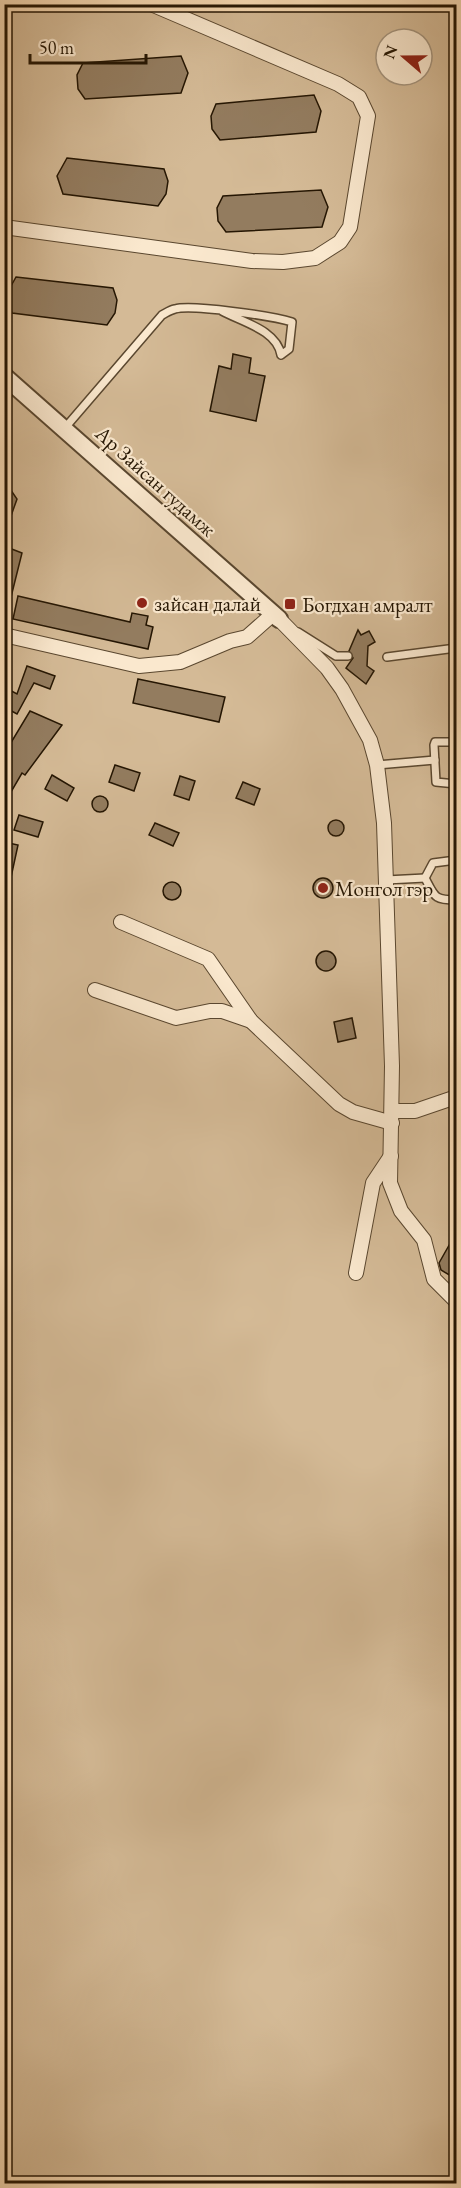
<svg xmlns="http://www.w3.org/2000/svg" width="461" height="2188" font-family="'EB Garamond',serif">
<rect width="100%" height="100%" fill="#f8dbb4"/>
<filter id="stains"><feTurbulence type="fractalNoise" baseFrequency=".00333" numOctaves="4"/><feColorMatrix values="0 0 0 0 .2 0 0 0 0 .09 0 0 0 0 .02 0 0 0 .5 -.17"/></filter>
<radialGradient id="worn" r=".72"><stop offset=".6" stop-color="#630" stop-opacity="0"/><stop offset="1" stop-color="#630" stop-opacity=".3"/></radialGradient>
<path fill="#d4ba96" stroke="#7c684c" stroke-width="1.5" fill-rule="evenodd" d="M 5,5 L 456,5 L 456,2183 L 5,2184 ZM 386,39 L 422,39 L 422,75 L 386,75 Z"/>
<g fill="#937c5f" stroke="#251603" stroke-width="1.5">
<path d="M 181,56 L 188,73 L 181,93 L 85,99 L 78,89 L 77,75 L 83,63 Z"/>
<path d="M 314,95 L 321,111 L 316,132 L 220,140 L 212,129 L 211,116 L 216,104 Z"/>
<path d="M 67,158 L 164,169 L 168,181 L 166,194 L 158,206 L 63,194 L 57,176 Z"/>
<path d="M 321,190 L 328,207 L 322,227 L 226,232 L 218,221 L 217,208 L 223,196 Z"/>
<path d="M 16,277 L 113,288 L 117,300 L 115,313 L 107,325 L 12,313 L 6,295 Z"/>
<path d="M 233,354 L 251,358 L 249,373 L 265,376 L 256,421 L 210,411 L 219,366 L 231,369 Z"/>
<path d="M 4,480 L 17,499 L 6,530 L 4,530 Z"/>
<path d="M 4,546 L 22,553 L 9,605 L 4,604 Z"/>
<path d="M 18,596 L 130,622 L 132,613 L 148,616 L 146,625 L 153,627 L 148,649 L 13,619 Z"/>
<path d="M 358,630 L 361,635 L 369,631 L 375,642 L 368,646 L 367,666 L 374,671 L 366,684 L 346,668 L 353,658 L 349,651 Z"/>
<path d="M 27,666 L 55,676 L 50,689 L 34,683 L 17,714 L 4,707 L 4,687 L 17,694 Z"/>
<path d="M 138,679 L 225,697 L 219,722 L 133,703 Z"/>
<path d="M 30,711 L 62,725 L 25,775 L 22,773 L 4,804 L 4,743 L 9,746 Z"/>
<path d="M 115,765 L 140,773 L 134,791 L 109,782 Z"/>
<path d="M 52,775 L 74,788 L 67,801 L 45,789 Z"/>
<path d="M 180,776 L 195,781 L 189,800 L 174,795 Z"/>
<path d="M 243,782 L 260,789 L 254,805 L 236,798 Z"/>
<circle cx="100" cy="804" r="8"/>
<path d="M 19,815 L 43,822 L 38,837 L 14,830 Z"/>
<circle cx="336" cy="828" r="8"/>
<path d="M 155,823 L 179,833 L 173,846 L 149,835 Z"/>
<path d="M 4,842 L 18,845 L 10,882 L 4,881 Z"/>
<circle cx="323" cy="888" r="10"/>
<circle cx="172" cy="891" r="9"/>
<circle cx="326" cy="961" r="10"/>
<path d="M 352,1018 L 356,1038 L 338,1042 L 334,1022 Z"/>
<path d="M 456,1233 L 456,1279 L 441,1270 L 439,1263 Z"/>
</g>
<g fill="none" stroke-linecap="round" stroke-linejoin="round">
<g stroke="#5a472f" stroke-width="10">
<g id="service">
<path d="M 64,429 L 162,315 C 166,313 170,310 175,309 C 191,304 273,316 292,322 L 289,349 L 281,355 C 277,330 242,322 222,311"/>
<path d="M 298,632 L 336,656 L 348,656"/>
<path d="M 387,657 L 456,648"/>
<path d="M 456,742 L 435,742 L 434,745 L 436,782 L 456,784"/>
<path d="M 377,765 L 435,760"/>
<path d="M 425,878 C 435,897 434,900 456,900"/>
<path d="M 425,878 L 433,863 L 456,860"/>
<path d="M 386,880 L 425,878"/>
</g>
</g>
<g stroke="#5a472f" stroke-width="16">
<g id="minor">
<path d="M 4,227 L 252,261 L 283,262 L 315,258 L 340,242 L 350,227 L 368,116 L 359,97 L 338,84 L 151,4"/>
<path d="M 279,619 L 327,668 L 342,689 L 370,740 L 377,765 L 384,823 L 392,1066 L 390,1183 L 401,1211 L 424,1240 L 434,1279 L 456,1301"/>
<path d="M 4,635 L 139,666 L 180,662 L 230,641 L 247,637 L 273,614"/>
<path d="M 121,922 L 208,959 L 251,1021 L 339,1104 L 353,1112 L 392,1123"/>
<path d="M 95,990 L 176,1018 L 210,1011 L 222,1011 L 251,1021"/>
<path d="M 393,1111 L 415,1111 L 456,1097"/>
<path d="M 356,1273 L 373,1183 L 391,1156"/>
</g>
</g>
<g stroke="#5a472f" stroke-width="20">
<path id="tertiary" d="M 4,376 L 279,619"/>
</g>
<use href="#service" stroke="#fae8ce" stroke-width="7"/>
<use href="#minor" stroke="#fae8ce" stroke-width="14"/>
<use href="#tertiary" stroke="#fae8ce" stroke-width="16"/>
</g>
<g fill="#8f2418" stroke="#fae8ce" stroke-width="2">
<circle cx="142" cy="603" r="6"/>
<rect x="284" y="598" width="12" height="12" rx="3"/>
<circle cx="323" cy="888" r="6"/>
</g>
<g text-anchor="middle" dominant-baseline="central" stroke-width="4.5" stroke-linejoin="round" paint-order="stroke">
<g font-size="21" fill="#251603" stroke="#fae8ce">
<text transform="translate(156 481) rotate(42)">Ар Зайсан гудамж</text>
</g>
<g font-size="21" fill="#251603" stroke="#fae8ce" text-anchor="start">
<text x="154" y="603">зайсан далай</text>
<text x="302" y="604">Богдхан амралт</text>
<text x="335" y="888">Монгол гэр</text>
</g>
</g>
<rect width="461" height="2188" fill="none" stroke="#f8dbb4" stroke-width="24"/>
<rect x="6" y="6" width="449" height="2176" fill="none" stroke="#251603" stroke-width="3"/>
<rect x="12" y="12" width="437" height="2164" fill="none" stroke="#251603" stroke-width="1.5"/>
<g transform="translate(404 57) rotate(290)"><circle r="28" fill="#fae8ce" stroke="#a5947d" stroke-width="1.5"/>
<path d="M0-4.5L10 22L0 15L-10 22Z" fill="#8f2418"/>
<text y="-9" font-size="16" font-weight="bold" text-anchor="middle" fill="#251603">N</text>
</g>
<path d="M30 54v9h116v-9" fill="none" stroke="#251603" stroke-width="3"/>
<text x="39" y="54" font-size="18" fill="#251603" stroke="#fae8ce" stroke-width="4.5" paint-order="stroke">50 m</text>
<rect width="100%" height="100%" filter="url(#stains)"/>
<rect width="100%" height="100%" fill="url(#worn)"/>
</svg>
